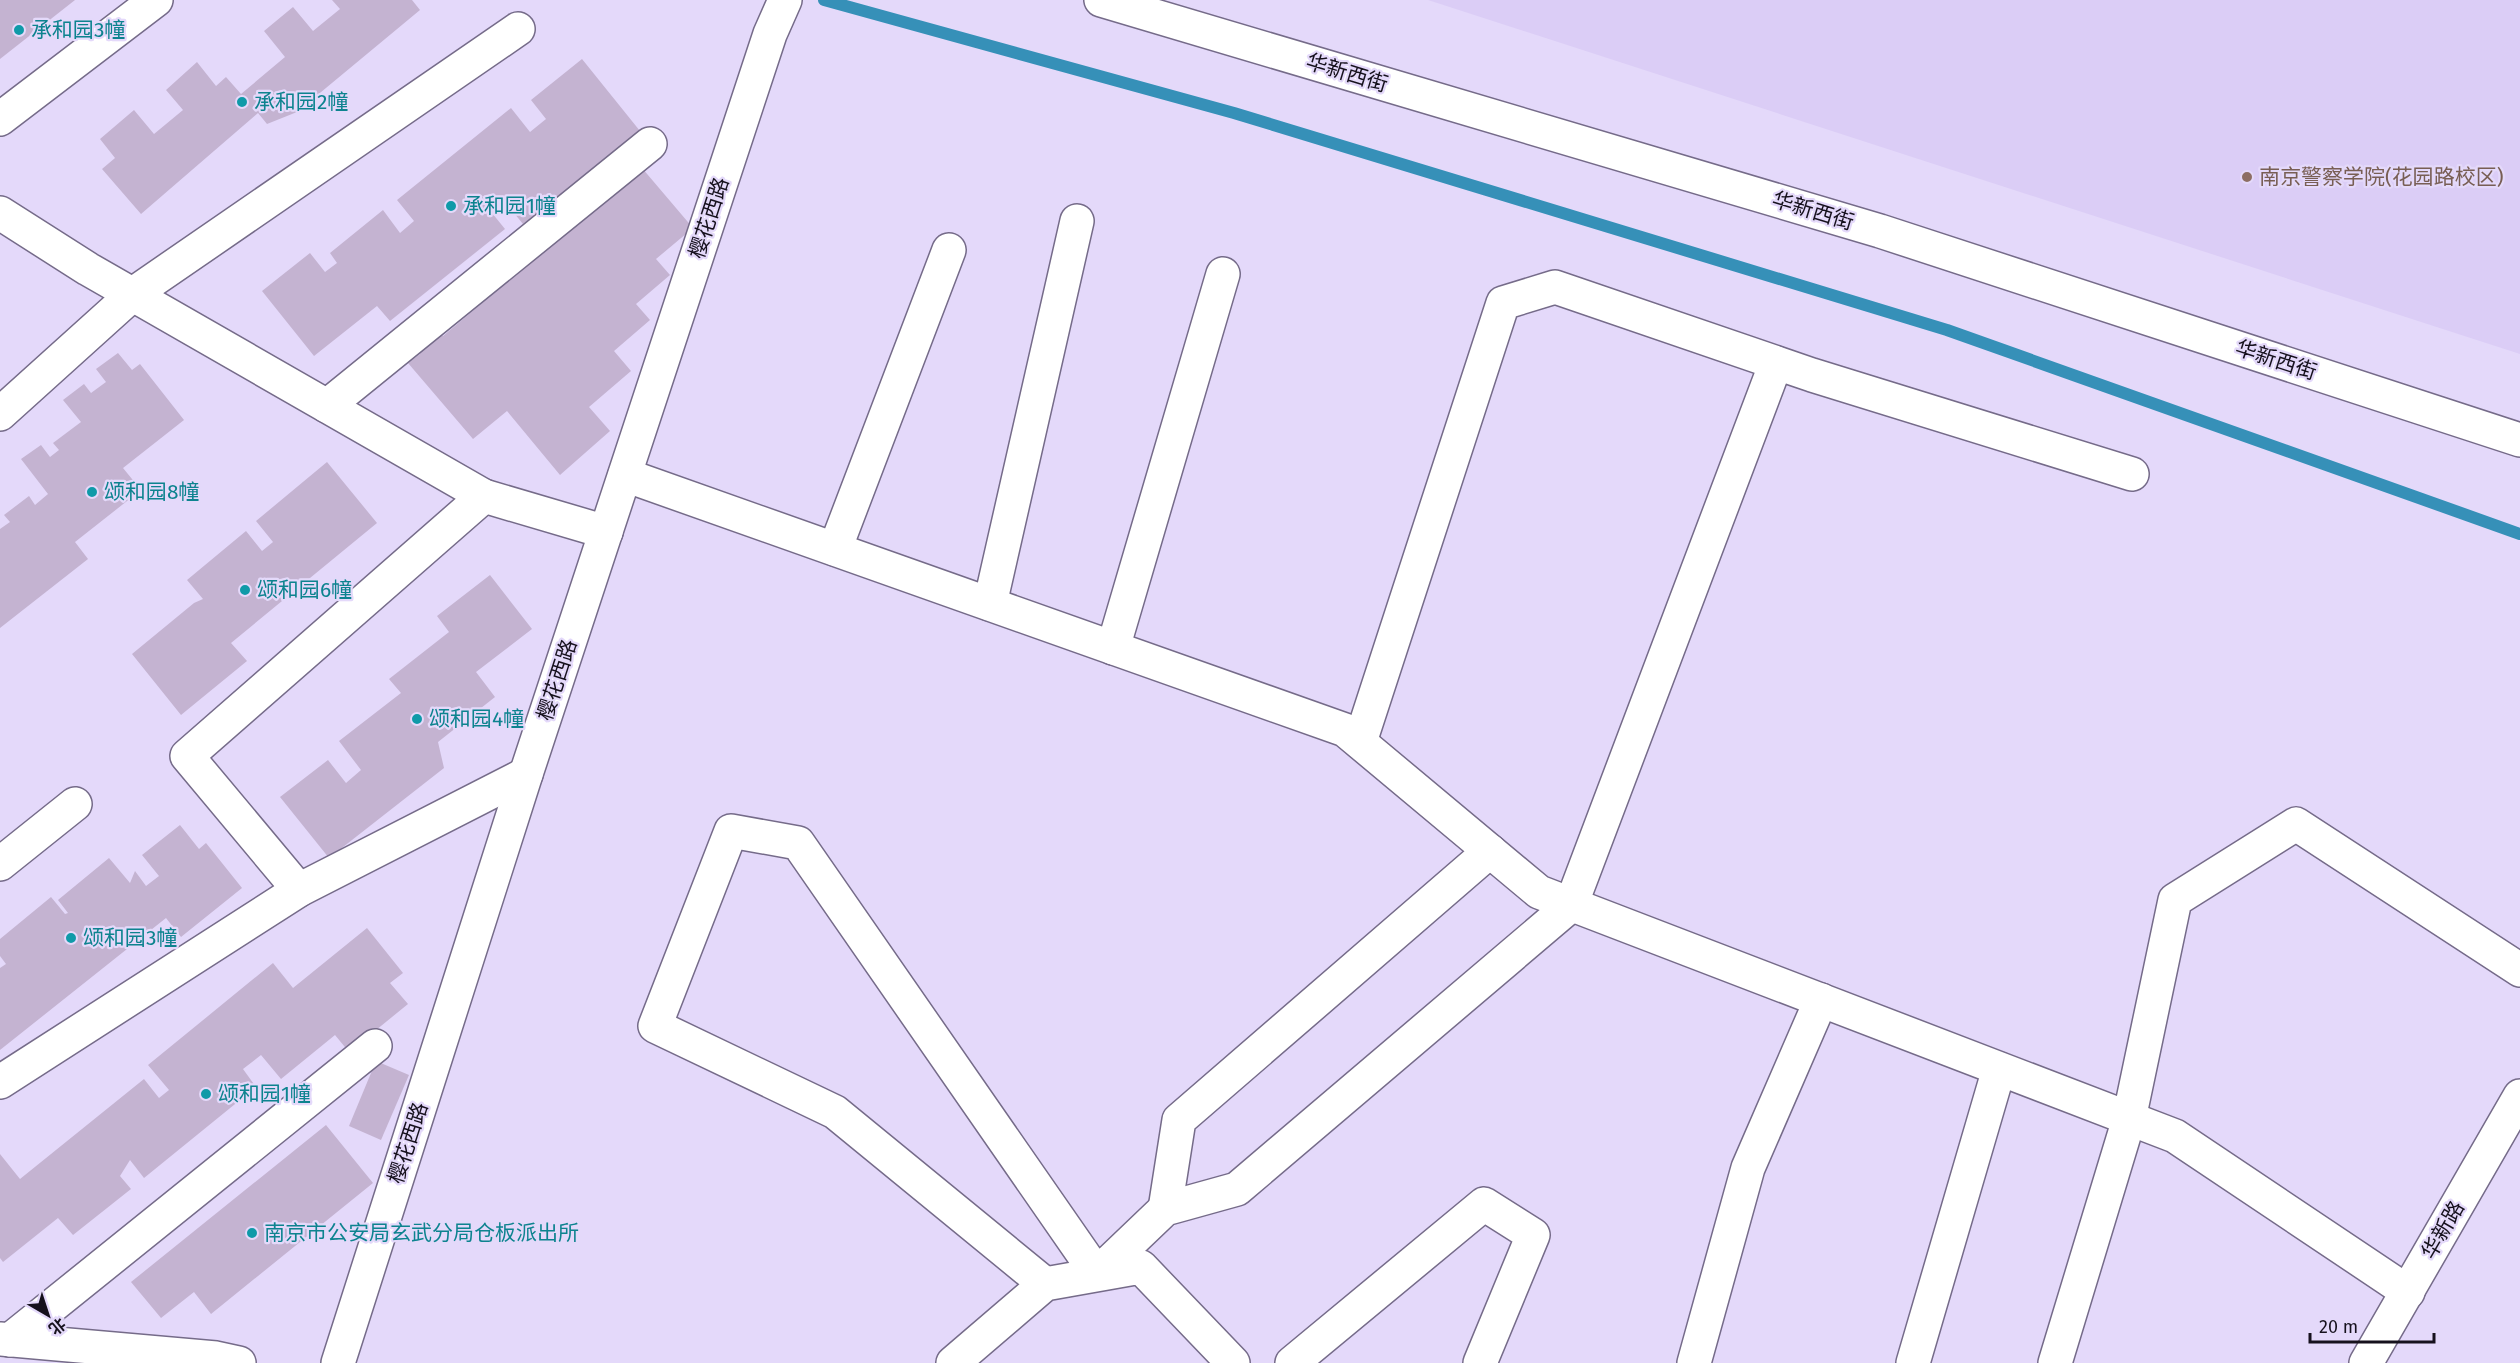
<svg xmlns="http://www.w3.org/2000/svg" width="2520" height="1363" font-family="'Fira Sans','Noto Sans SC',sans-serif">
<rect width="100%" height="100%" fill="#e4d9fa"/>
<path fill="#dbcdf6" d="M 1428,0 L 2520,0 L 2520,354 Z"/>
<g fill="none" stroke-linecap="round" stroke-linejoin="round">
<path stroke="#3690b8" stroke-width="12" d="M 824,0 L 1234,113 L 1947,330 L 2520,534"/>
</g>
<g fill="#c4b3d1">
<path d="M 0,0 L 75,0 L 0,59 Z"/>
<path d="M 332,0 L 412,0 L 420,10 L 297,112 L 267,124 L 258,113 L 141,214 L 102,169 L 115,158 L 100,139 L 134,110 L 154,134 L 183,110 L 166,90 L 197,62 L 216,86 L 226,77 L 241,94 L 285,57 L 264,31 L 293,7 L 313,31 L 340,9 Z"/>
<path d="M 582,59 L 640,131 L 523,224 L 505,202 L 492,213 L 505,229 L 390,321 L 377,306 L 314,356 L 262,291 L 310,253 L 325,272 L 337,263 L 330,253 L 383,210 L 400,233 L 414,221 L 397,200 L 511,108 L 530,132 L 546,119 L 531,100 Z"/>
<path d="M 642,168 L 693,228 L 656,259 L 670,275 L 636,304 L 650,320 L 614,351 L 631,371 L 589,407 L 610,431 L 560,475 L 507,411 L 473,439 L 408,363 L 420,354 L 410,342 L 432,323 L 443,336 Z"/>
<path d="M 118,353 L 132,370 L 140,364 L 184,420 L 123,468 L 141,490 L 75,542 L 88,559 L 0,628 L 0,529 L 10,522 L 4,515 L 29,496 L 35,505 L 48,494 L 21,459 L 41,445 L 50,457 L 59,450 L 53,443 L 81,422 L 63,400 L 84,384 L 91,393 L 106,382 L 96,369 Z"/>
<path d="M 327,462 L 377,523 L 231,643 L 247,661 L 181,715 L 132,654 L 194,603 L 203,599 L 187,580 L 246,531 L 262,551 L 273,542 L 256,521 Z"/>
<path d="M 490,575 L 532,629 L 476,672 L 495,697 L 438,742 L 444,768 L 329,858 L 280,797 L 328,760 L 346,783 L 361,770 L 339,741 L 401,693 L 389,679 L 449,632 L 437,616 Z"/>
<path d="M 180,825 L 199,849 L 206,843 L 242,888 L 181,937 L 166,918 L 0,1050 L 0,968 L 6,964 L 0,956 L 0,939 L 51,897 L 65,914 L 68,913 L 58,900 L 109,858 L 130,883 L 135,871 L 146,886 L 159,876 L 142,855 Z"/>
<path d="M 367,928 L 403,973 L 390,983 L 408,1004 L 349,1052 L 335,1035 L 281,1079 L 261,1055 L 243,1069 L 256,1087 L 144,1178 L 130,1160 L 120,1176 L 131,1189 L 73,1235 L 58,1218 L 3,1262 L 0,1258 L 0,1154 L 20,1179 L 144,1079 L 159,1098 L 169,1090 L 148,1065 L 273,963 L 293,988 Z"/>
<path d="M 376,1061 L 409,1075 L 381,1140 L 349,1126 Z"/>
<path d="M 326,1125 L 373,1183 L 211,1314 L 194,1292 L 161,1318 L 131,1282 Z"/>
</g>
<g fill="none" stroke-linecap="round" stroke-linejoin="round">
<g stroke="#756b89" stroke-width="36">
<g id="minor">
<path d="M 1101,0 L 1880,231 L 2520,440"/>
<path d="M 0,119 L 156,0"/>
<path d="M 0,213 L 88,269 L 484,496 L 606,532"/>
<path d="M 327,406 L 650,144"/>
<path d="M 0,414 L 133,294 L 518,29"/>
<path d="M 625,475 L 1345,730 L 1539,892 L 2175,1136 L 2408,1292"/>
<path d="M 835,549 L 949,250"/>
<path d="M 990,604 L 1077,221"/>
<path d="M 1113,648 L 1223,274"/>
<path d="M 1360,742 L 1503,303 L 1555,287 L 1812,375 L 2132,474"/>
<path d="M 0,864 L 75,804"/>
<path d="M 299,890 L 187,756 L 484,496"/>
<path d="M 0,1082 L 299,890 L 526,774"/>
<path d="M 1165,1209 L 1179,1120 L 1490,851"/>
<path d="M 1045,1284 L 835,1112 L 655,1026 L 731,831 L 798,843 L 1097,1274 L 1165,1209 L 1237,1189 L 1571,905 L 1776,363"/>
<path d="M 0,1339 L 216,1358 L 239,1363"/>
<path d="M 10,1340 L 375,1046"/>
<path d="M 338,1363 L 526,774 L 770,34 L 785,0"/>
<path d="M 953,1363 L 1045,1284 L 1141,1267 L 1233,1363"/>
<path d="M 1292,1363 L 1484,1204 L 1533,1235 L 1480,1363"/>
<path d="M 1694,1363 L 1748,1168 L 1821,1000"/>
<path d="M 1913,1363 L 1999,1069"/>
<path d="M 2055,1363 L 2129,1119 L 2175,900 L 2296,824 L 2520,970"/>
<path d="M 2366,1363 L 2520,1096"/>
</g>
</g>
<use href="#minor" stroke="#fff" stroke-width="33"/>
</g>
<g fill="#0f9aa8" stroke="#e4d9fa" stroke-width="2">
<circle cx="19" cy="30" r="6"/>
<circle cx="242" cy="102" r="6"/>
<circle cx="451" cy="206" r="6"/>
<circle cx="92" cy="492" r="6"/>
<circle cx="245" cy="590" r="6"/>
<circle cx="417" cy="719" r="6"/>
<circle cx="71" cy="938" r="6"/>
<circle cx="206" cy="1094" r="6"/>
<circle cx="252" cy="1233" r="6"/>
</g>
<circle fill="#8d6e63" stroke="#e4d9fa" stroke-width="2" cx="2247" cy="177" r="6"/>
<g text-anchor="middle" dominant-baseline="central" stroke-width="4.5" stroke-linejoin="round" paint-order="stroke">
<g font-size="21" fill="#0d838f" stroke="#e4d9fa" text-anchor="start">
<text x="31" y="30">承和园3幢</text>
<text x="254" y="102">承和园2幢</text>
<text x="463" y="206">承和园1幢</text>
<text x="104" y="492">颂和园8幢</text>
<text x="257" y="590">颂和园6幢</text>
<text x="429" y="719">颂和园4幢</text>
<text x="83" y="938">颂和园3幢</text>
<text x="218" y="1094">颂和园1幢</text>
<text x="264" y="1233">南京市公安局玄武分局仓板派出所</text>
</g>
<g font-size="21" fill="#16111d" stroke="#e4d9fa">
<text transform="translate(1347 73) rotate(17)">华新西街</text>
<text transform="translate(1813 211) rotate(17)">华新西街</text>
<text transform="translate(709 218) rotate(-72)">樱花西路</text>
<text transform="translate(2276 360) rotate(18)">华新西街</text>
<text transform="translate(557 680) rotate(-72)">樱花西路</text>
<text transform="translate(408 1143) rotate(-72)">樱花西路</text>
<text transform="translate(2443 1230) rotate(-60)">华新路</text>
</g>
<g font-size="21" fill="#785e54" stroke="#e4d9fa" text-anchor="start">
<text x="2259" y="177">南京警察学院(花园路校区)</text>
</g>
</g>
<g transform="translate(48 1315) rotate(141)" stroke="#e4d9fa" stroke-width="4.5" paint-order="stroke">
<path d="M0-4.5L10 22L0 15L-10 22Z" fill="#16111d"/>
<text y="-9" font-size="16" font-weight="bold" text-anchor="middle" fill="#16111d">北</text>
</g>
<path d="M2310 1333v9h124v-9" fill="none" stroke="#16111d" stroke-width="3"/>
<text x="2319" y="1333" font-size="18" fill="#16111d" stroke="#e4d9fa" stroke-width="4.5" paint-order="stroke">20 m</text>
</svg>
